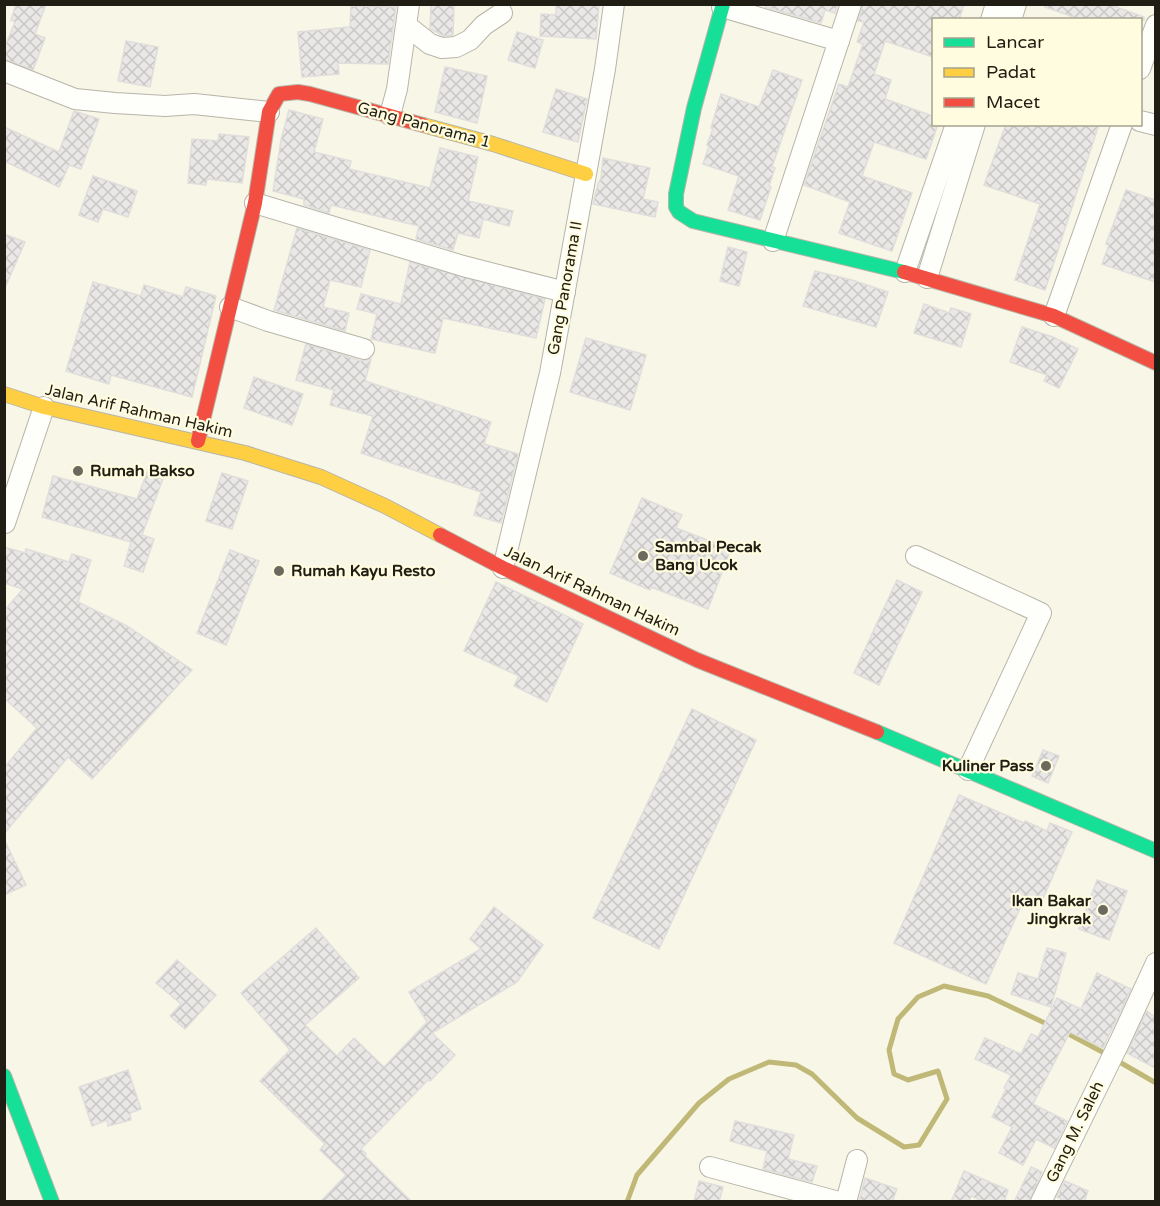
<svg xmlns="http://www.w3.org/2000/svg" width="1160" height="1206" font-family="'Varela Round',sans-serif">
<defs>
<pattern id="building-cross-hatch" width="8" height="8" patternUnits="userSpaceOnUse" patternTransform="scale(1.5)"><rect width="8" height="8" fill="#eae8e6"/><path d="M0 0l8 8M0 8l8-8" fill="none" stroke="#c8c7c4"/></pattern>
</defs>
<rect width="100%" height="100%" fill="#f8f6e6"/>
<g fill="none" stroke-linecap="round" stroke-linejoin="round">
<g stroke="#c0b877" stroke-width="5">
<path d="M 1063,1031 L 1108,1055"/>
<path d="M 1116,1060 L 1156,1083"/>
<path d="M 627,1202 L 637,1175 L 699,1103 L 729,1079 L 769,1062 L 796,1065 L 812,1074 L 857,1118 L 904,1147 L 919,1145 L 947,1099 L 938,1071 L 908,1080 L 894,1074 L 889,1050 L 898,1019 L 918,997 L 944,986 L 988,996 L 1049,1025"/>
</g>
</g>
<g fill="url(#building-cross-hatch)" stroke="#dfdedc" stroke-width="1.5">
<path d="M 16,4 L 46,4 L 35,34 L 45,38 L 33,70 L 4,59 L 4,49 L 15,22 L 11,20 Z"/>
<path d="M 431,4 L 454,4 L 453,35 L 444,36 L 430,29 Z"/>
<path d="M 556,4 L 599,4 L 596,39 L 540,36 L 541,14 L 556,15 Z"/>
<path d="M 766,4 L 838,4 L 835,13 L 825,10 L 821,23 L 765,7 Z"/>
<path d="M 863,4 L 964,4 L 959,20 L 933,20 L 933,57 L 885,41 L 874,74 L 891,80 L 885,99 L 933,116 L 933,124 L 938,124 L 926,159 L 874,142 L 862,176 L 912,193 L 892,251 L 839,233 L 850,202 L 804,185 L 839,84 L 848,87 L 863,44 L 857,42 L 864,22 L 858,21 Z"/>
<path d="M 1046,4 L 1108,4 L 1144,17 L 1144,20 L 1082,20 L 1045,7 Z"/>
<path d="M 351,6 L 396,7 L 388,64 L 338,63 L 339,74 L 302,77 L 298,32 L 350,27 Z"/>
<path d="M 517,32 L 543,40 L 535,68 L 508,60 Z"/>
<path d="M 126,41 L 158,47 L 150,87 L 118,81 Z"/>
<path d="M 445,67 L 487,76 L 477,123 L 435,112 Z"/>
<path d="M 773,70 L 802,80 L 772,167 L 775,168 L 769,186 L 771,187 L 760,220 L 728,210 L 739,176 L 703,164 L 709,146 L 707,145 L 713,128 L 711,128 L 721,94 L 759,107 Z"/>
<path d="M 556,89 L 587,99 L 578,142 L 543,132 Z"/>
<path d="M 289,110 L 323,119 L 314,152 L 351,161 L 349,169 L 430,188 L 440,148 L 478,157 L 468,201 L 513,211 L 509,226 L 483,219 L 479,238 L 458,233 L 453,250 L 416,239 L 419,226 L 331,205 L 329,213 L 304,205 L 304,199 L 273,191 L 281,140 Z"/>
<path d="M 74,111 L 99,119 L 81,169 L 69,165 L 59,187 L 4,161 L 4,127 L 59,152 Z"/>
<path d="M 1006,124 L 1099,124 L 1045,290 L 1015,280 L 1040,204 L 984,185 Z"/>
<path d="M 219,134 L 249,137 L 242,183 L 207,179 L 206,185 L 188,183 L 192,139 L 218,141 Z"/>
<path d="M 603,158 L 650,168 L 643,199 L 658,202 L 655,217 L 593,204 L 598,184 L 601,178 Z"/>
<path d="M 93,176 L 137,191 L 128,217 L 103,209 L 98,222 L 79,215 Z"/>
<path d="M 1126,190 L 1155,200 L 1155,282 L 1102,264 L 1109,245 L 1106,244 Z"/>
<path d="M 297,228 L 370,250 L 361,287 L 330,280 L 323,307 L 349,313 L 345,331 L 274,310 Z"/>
<path d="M 4,234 L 25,242 L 4,290 Z"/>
<path d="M 728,247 L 747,252 L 739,286 L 720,281 Z"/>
<path d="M 410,262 L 545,299 L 536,338 L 443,318 L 435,353 L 371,339 L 377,314 L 357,309 L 361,294 L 401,304 Z"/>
<path d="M 815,271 L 852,280 L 888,292 L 876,327 L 803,306 Z"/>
<path d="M 93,282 L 141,296 L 144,285 L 183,297 L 186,287 L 216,296 L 192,397 L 111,375 L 109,384 L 66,371 Z"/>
<path d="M 924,304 L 949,313 L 951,308 L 971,314 L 961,347 L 914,333 Z"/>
<path d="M 1022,327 L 1053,337 L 1078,349 L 1059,388 L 1044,381 L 1047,375 L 1010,362 Z"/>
<path d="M 586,338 L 646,355 L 630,410 L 570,392 Z"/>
<path d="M 306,344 L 361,361 L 371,359 L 365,381 L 491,422 L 484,444 L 518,454 L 501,523 L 474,515 L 481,492 L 361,453 L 373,416 L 330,405 L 334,390 L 296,380 Z"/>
<path d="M 254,377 L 303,394 L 292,425 L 244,408 Z"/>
<path d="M 148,470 L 164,476 L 142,535 L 154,539 L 143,572 L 124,566 L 131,542 L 42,517 L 53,476 L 137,499 Z"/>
<path d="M 222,473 L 248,481 L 232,529 L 206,521 Z"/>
<path d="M 642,498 L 682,515 L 676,528 L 731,549 L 708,609 L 651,587 L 650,590 L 610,573 Z"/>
<path d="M 4,547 L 25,553 L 26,549 L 69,562 L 72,554 L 91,560 L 78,602 L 127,626 L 192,670 L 92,779 L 68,757 L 4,834 L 4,768 L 37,728 L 4,698 L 4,611 L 23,589 L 4,583 Z"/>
<path d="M 230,550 L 259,561 L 226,645 L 197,633 Z"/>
<path d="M 897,580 L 922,592 L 879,685 L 854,673 Z"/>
<path d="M 496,582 L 583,624 L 547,702 L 514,686 L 519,676 L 464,651 Z"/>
<path d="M 692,709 L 756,740 L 659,949 L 593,918 Z"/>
<path d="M 1043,750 L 1059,756 L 1048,783 L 1032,776 Z"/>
<path d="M 959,795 L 1024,823 L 1025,821 L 1047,831 L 1050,823 L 1072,832 L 1041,903 L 1025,897 L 986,984 L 894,943 Z"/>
<path d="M 4,839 L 26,885 L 4,895 Z"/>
<path d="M 1097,880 L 1127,891 L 1109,940 L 1079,929 Z"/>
<path d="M 494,907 L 543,945 L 517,982 L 432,1033 L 455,1055 L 430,1081 L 428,1080 L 361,1149 L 366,1154 L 365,1156 L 412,1202 L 320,1202 L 346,1175 L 320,1150 L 325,1144 L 260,1081 L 290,1050 L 241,993 L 316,928 L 359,978 L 305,1025 L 337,1056 L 354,1038 L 384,1067 L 427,1022 L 409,992 L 481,949 L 470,939 Z"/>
<path d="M 1047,948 L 1066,953 L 1051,1007 L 1011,994 L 1018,973 L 1038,979 Z"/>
<path d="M 177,960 L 216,995 L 185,1029 L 170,1016 L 181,1004 L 156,983 Z"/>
<path d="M 1097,973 L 1131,989 L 1103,1048 L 1070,1032 L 1033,1104 L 1067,1121 L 1054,1148 L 1036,1139 L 1023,1165 L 999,1153 L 1012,1127 L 992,1117 L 1006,1089 L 1004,1088 L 1011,1075 L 975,1059 L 985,1038 L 1021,1054 L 1031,1034 L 1038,1037 L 1057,998 L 1081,1009 Z"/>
<path d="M 1147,1011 L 1155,1017 L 1155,1068 L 1127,1053 Z"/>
<path d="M 128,1070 L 141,1109 L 130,1113 L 131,1120 L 108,1126 L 107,1120 L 92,1126 L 79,1087 Z"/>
<path d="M 735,1121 L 794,1135 L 788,1159 L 817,1166 L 812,1182 L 763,1169 L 767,1151 L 730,1141 Z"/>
<path d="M 1031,1167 L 1042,1172 L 1029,1202 L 1014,1202 Z"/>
<path d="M 964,1171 L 1008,1190 L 1004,1202 L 985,1202 L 971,1196 L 969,1202 L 951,1202 Z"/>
<path d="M 865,1178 L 897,1189 L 892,1202 L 859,1202 Z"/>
<path d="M 699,1181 L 723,1187 L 719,1202 L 694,1202 Z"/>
<path d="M 1065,1181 L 1088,1191 L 1084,1202 L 1066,1202 L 1057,1197 Z"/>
</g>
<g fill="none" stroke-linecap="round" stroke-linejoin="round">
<g stroke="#b7b5a9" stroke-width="22">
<g id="street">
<path d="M 722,7 L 839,41"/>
<path d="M 991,20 L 996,4"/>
<path d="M 1011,20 L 1016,4"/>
<path d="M 407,26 L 430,44 L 442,48 L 456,47 L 470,40 L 484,25 L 502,13"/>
<path d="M 1140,69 L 1156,25"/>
<path d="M 4,71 L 75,99 L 115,103 L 165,106 L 194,104 L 269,112"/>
<path d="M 390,115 L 397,89 L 409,4"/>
<path d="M 1140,121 L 1156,125"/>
<path d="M 255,203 L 463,266 L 565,292"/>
<path d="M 773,241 L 851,4"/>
<path d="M 905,272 L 956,124"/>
<path d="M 927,278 L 975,124"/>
<path d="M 230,307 L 268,321 L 364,349"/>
<path d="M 1054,316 L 1122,124"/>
<path d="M 5,523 L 44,407"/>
<path d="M 916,556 L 1041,613 L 968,770"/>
<path d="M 503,568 L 550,373 L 605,69 L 614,4"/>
<path d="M 710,1167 L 839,1202"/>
<path d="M 846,1202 L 857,1160"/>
<path d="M 1041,1202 L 1120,1041 L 1156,963"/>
</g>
</g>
<g stroke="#b7b5a9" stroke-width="16">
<g id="fast">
<path d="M 723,4 L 694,108 L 676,194 L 676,207 L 679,212 L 693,221 L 904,272"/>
<path d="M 877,732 L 1156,851"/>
<path d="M 4,1076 L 52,1202"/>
</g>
</g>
<g stroke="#b7b5a9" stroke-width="16">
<g id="slow">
<path d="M 423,125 L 493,144 L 586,174"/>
<path d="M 4,394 L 44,407 L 245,453 L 321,477 L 385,506 L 440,535"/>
</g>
</g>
<g stroke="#b7b5a9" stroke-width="16">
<g id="jam">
<path d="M 904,272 L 1054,316 L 1156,363"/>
<path d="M 198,441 L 255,203 L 269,112 L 279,94 L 298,92 L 310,94 L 423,125"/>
<path d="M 440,535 L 503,568 L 697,660 L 877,732"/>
</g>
</g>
<use href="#street" stroke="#fefefb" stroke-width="20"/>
<use href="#fast" stroke="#16e098" stroke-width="14"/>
<use href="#slow" stroke="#ffcf43" stroke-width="14"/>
<use href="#jam" stroke="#f24e42" stroke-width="14"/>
</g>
<g fill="#6c6a5e" stroke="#fffcdf" stroke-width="2">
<circle cx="78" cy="471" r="6"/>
<circle cx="643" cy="556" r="6"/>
<circle cx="279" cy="571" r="6"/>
<circle cx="1046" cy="766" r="6"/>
<circle cx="1103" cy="910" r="6"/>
</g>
<g text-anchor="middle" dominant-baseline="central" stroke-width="4.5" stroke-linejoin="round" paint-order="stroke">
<g font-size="16" fill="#201e14" stroke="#fffcdf">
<text transform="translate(424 125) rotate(15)">Gang Panorama 1</text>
<text transform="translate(565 288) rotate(-80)">Gang Panorama II</text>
<text transform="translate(139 411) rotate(13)">Jalan Arif Rahman Hakim</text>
<text transform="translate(592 591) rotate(25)">Jalan Arif Rahman Hakim</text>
<text transform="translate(1075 1132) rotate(-64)">Gang M. Saleh</text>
</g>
<g font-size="16" font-weight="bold" fill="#201e14" stroke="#fffcdf" text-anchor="start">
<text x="90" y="471">Rumah Bakso</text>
<text x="655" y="547">Sambal Pecak<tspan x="655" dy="18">Bang Ucok</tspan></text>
<text x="291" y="571">Rumah Kayu Resto</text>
<text x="1034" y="766" text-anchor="end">Kuliner Pass</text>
<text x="1091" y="901" text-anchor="end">Ikan Bakar<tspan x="1091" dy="18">Jingkrak</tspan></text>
</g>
</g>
<rect width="1160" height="1206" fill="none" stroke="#201e14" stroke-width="12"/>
<rect x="932" y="18" width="210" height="108" fill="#fffcdf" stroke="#a6a38e" stroke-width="1.5"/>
<rect x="944" y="38" width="30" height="9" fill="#16e098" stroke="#a6a38e" stroke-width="1.5"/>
<text x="986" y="48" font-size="18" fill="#201e14">Lancar</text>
<rect x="944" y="68" width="30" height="9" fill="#ffcf43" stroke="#a6a38e" stroke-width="1.5"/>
<text x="986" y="78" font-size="18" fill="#201e14">Padat</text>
<rect x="944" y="98" width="30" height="9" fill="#f24e42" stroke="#a6a38e" stroke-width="1.5"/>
<text x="986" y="108" font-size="18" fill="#201e14">Macet</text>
</svg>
